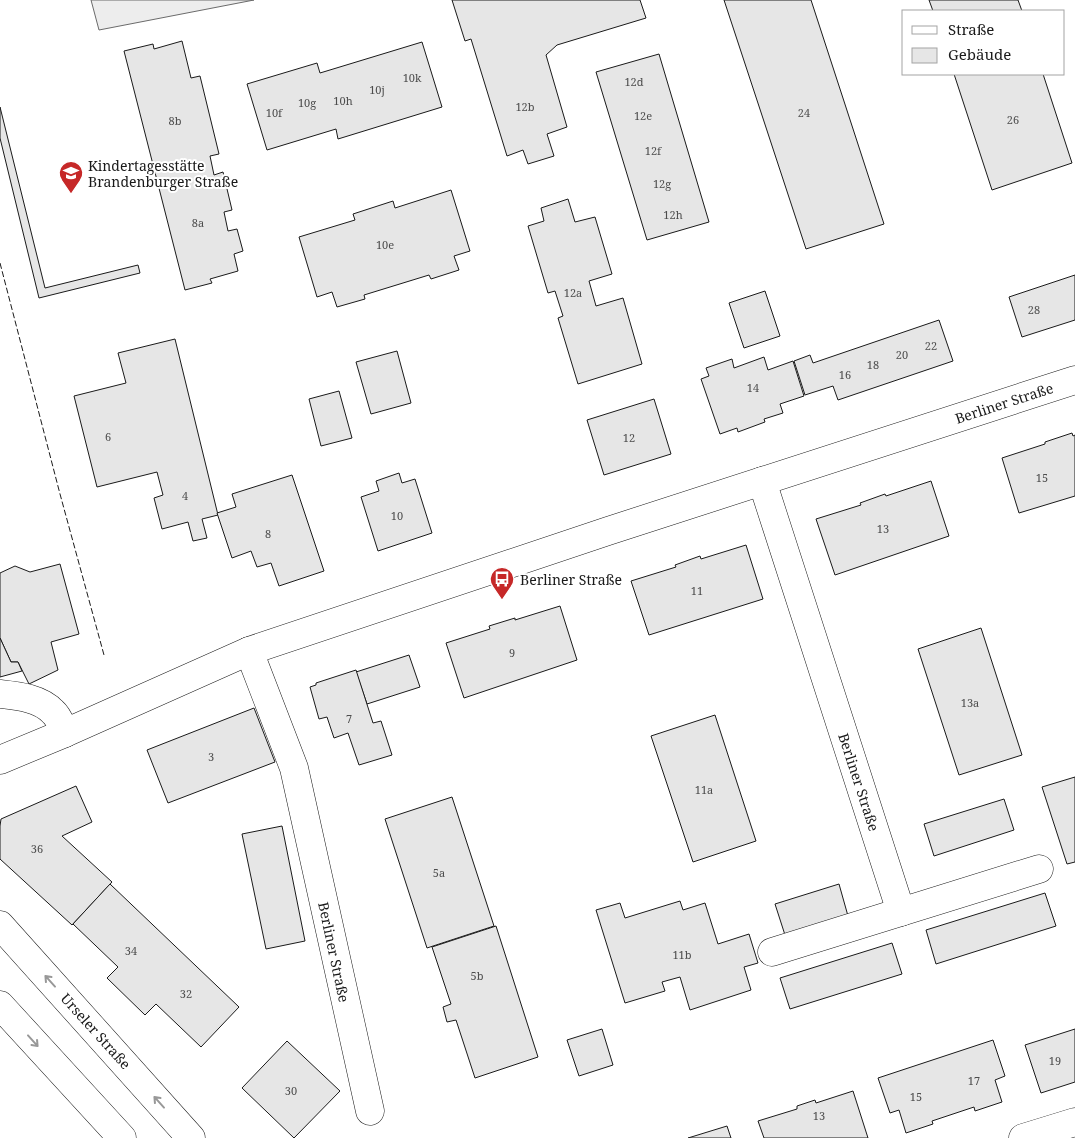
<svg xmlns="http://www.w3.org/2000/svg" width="1075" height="1138" font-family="'Noto Serif',serif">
<rect width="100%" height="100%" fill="#fff"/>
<path fill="#ededed" stroke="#6a6a6a" d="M 91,0 L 254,0 L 99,30 Z"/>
<g fill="#e6e6e6" stroke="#1a1a1a">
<path d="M 452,0 L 640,0 L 646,18 L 557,45 L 546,55 L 567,127 L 547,134 L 554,156 L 528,164 L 523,150 L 507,156 L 471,39 L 465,41 Z"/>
<path d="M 724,0 L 811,0 L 884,224 L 806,249 Z"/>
<path d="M 929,0 L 1018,0 L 1022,11 L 933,11 Z"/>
<path d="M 182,41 L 191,78 L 200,76 L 219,154 L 210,156 L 214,175 L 223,172 L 232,210 L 224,212 L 228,231 L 237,229 L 243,251 L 234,254 L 238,271 L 210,279 L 212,283 L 185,290 L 124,51 L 153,44 L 154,49 Z"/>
<path d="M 422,42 L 442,107 L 338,139 L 336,129 L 267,150 L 247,84 L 317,63 L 320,73 Z"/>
<path d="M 659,54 L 709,222 L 647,240 L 596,72 Z"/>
<path d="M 954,74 L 1043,74 L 1072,163 L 992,190 Z"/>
<path d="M 0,107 L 45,288 L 138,265 L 140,273 L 39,298 L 0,138 Z"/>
<path d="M 451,190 L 470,251 L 454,256 L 459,270 L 431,279 L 429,275 L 364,295 L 365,299 L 337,307 L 332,292 L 317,297 L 299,237 L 355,220 L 353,214 L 393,201 L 395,208 Z"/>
<path d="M 568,199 L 575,222 L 595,217 L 612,274 L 589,281 L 596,306 L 623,298 L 642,364 L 578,384 L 558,318 L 563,316 L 555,291 L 548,293 L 528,226 L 544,221 L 541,208 Z"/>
<path d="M 1075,275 L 1075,320 L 1022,337 L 1009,297 Z"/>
<path d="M 765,291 L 780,336 L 744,348 L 729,303 Z"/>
<path d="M 939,320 L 953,361 L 838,400 L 833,386 L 805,395 L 794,361 L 810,355 L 813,363 Z"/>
<path d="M 175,339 L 218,515 L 202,519 L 207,538 L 193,541 L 188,522 L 162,529 L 154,498 L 163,495 L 157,472 L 97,487 L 74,396 L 126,383 L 118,353 Z"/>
<path d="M 397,351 L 411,403 L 371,414 L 356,362 Z"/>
<path d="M 764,357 L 768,370 L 793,361 L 804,396 L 780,404 L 783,413 L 764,419 L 765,422 L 738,432 L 737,428 L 720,434 L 701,379 L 709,376 L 706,368 L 732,359 L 734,368 Z"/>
<path d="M 339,391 L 352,438 L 321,446 L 309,399 Z"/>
<path d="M 654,399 L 671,454 L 604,475 L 587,420 Z"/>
<path d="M 1072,433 L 1073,436 L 1075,435 L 1075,496 L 1019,513 L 1002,458 L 1045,444 L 1045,442 Z"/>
<path d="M 399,473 L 402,483 L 415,479 L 432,533 L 378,551 L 361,497 L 379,491 L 376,481 Z"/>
<path d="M 292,475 L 324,571 L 279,586 L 271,563 L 257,567 L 251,551 L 232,558 L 217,513 L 236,507 L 232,494 Z"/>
<path d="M 931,481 L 949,536 L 835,575 L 816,519 L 861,505 L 860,503 L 885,494 L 886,496 Z"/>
<path d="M 746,545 L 763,599 L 649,635 L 631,581 L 676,567 L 675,565 L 700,556 L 701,559 Z"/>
<path d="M 60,564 L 79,634 L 51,642 L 58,670 L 29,684 L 18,662 L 11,662 L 0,638 L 0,573 L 15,566 L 30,572 Z"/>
<path d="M 560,606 L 577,660 L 464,698 L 446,643 L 490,629 L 489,626 L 515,618 L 515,620 Z"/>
<path d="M 981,628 L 1022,755 L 959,775 L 918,649 Z"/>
<path d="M 0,638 L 11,662 L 18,662 L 22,671 L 0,677 Z"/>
<path d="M 409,655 L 420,687 L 367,704 L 356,672 Z"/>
<path d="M 356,670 L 373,723 L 381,721 L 392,755 L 359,765 L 348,733 L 334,738 L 327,717 L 319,719 L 310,687 L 316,685 L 316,683 Z"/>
<path d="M 254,708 L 275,762 L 168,803 L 147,750 Z"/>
<path d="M 715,715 L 756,841 L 693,862 L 651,736 Z"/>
<path d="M 1075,777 L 1075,862 L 1067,864 L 1042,787 Z"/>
<path d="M 76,786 L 92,822 L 62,836 L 112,882 L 72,925 L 0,859 L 0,826 L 1,819 Z"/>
<path d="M 452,797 L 494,926 L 427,948 L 385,819 Z"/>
<path d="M 1004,799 L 1014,830 L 934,856 L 924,824 Z"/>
<path d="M 282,826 L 305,941 L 266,949 L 242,834 Z"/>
<path d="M 110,884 L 239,1007 L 201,1047 L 156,1004 L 145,1015 L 107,978 L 118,967 L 73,924 Z"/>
<path d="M 839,884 L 848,916 L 785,935 L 775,904 Z"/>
<path d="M 1045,893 L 1056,926 L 936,964 L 926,930 Z"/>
<path d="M 680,901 L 683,910 L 705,903 L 718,944 L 749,934 L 758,963 L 744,967 L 751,990 L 690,1010 L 680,977 L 662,982 L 665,991 L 625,1003 L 596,910 L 620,903 L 625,918 Z"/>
<path d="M 496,926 L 538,1057 L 475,1078 L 456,1020 L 447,1022 L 443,1007 L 451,1004 L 432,947 Z"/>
<path d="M 892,943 L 902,974 L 790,1009 L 780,978 Z"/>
<path d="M 602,1029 L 613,1065 L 579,1076 L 567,1040 Z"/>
<path d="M 1075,1029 L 1075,1082 L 1041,1093 L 1025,1045 Z"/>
<path d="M 993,1040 L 1005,1076 L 995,1080 L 1002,1102 L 975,1111 L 974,1107 L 932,1121 L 933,1124 L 906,1133 L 899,1110 L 890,1113 L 878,1078 Z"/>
<path d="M 287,1041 L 340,1091 L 294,1138 L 242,1088 Z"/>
<path d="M 853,1091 L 868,1138 L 764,1138 L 758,1121 L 797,1109 L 797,1106 L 815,1100 L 816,1103 Z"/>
<path d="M 727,1126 L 731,1138 L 688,1138 Z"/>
</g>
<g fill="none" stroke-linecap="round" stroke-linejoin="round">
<g stroke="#1a1a1a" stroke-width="29">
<g id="minor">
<path d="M 762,481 L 901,912"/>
<path d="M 249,651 L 294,768 L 370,1111"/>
<path d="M 0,694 C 18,696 40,698 53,712 C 59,717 62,727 65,733"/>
<path d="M 0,760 L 65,733 L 249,651 L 608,531 L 1075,380"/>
<path d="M 0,925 L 191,1138"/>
<path d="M 772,952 L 1039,869"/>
<path d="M 0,1005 L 122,1138"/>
<path d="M 1023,1138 L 1075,1122"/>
</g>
</g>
<use href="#minor" stroke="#fff" stroke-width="28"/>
<path stroke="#1a1a1a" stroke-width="1" stroke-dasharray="6 2.5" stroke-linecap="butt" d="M 0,263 L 60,494 L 104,655"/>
</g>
<defs><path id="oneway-shaft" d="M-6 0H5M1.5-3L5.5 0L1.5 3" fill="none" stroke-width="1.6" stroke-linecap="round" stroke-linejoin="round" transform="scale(1.25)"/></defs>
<g stroke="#989898">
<use href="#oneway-shaft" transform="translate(50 981) rotate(-132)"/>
<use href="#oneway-shaft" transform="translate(33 1041) rotate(48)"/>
<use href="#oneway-shaft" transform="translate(159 1102) rotate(-132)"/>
</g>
<defs>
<g id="school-pin" transform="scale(1.25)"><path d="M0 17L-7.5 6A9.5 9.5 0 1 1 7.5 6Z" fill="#c62828" stroke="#fff"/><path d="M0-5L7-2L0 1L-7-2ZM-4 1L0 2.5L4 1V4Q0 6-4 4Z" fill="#fff"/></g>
<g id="bus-pin" transform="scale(1.25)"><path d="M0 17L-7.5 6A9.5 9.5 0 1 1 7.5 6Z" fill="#c62828" stroke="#fff"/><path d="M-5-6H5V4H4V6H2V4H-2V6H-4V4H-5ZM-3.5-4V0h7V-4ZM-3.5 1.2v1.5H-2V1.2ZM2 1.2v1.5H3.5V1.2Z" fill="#fff"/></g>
</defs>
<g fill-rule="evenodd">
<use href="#school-pin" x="71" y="173"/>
<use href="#bus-pin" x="502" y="579"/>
</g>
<g text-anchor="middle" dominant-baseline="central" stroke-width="4" stroke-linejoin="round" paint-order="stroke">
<g font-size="11" fill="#4d4d4d">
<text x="412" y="77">10k</text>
<text x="634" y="81">12d</text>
<text x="377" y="89">10j</text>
<text x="343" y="100">10h</text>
<text x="307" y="102">10g</text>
<text x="525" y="106">12b</text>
<text x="274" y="112">10f</text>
<text x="804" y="112">24</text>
<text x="643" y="115">12e</text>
<text x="1013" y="119">26</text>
<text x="175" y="120">8b</text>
<text x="653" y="150">12f</text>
<text x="662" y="183">12g</text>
<text x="673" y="214">12h</text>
<text x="198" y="222">8a</text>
<text x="385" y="244">10e</text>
<text x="573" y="292">12a</text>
<text x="1034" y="309">28</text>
<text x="931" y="345">22</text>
<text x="902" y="354">20</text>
<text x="873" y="364">18</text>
<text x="845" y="374">16</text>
<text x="753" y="387">14</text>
<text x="108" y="436">6</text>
<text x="629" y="437">12</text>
<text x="1042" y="477">15</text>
<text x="185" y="495">4</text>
<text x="397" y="515">10</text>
<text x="883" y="528">13</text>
<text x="268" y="533">8</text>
<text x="697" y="590">11</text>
<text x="512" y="652">9</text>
<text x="970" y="702">13a</text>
<text x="349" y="718">7</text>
<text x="211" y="756">3</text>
<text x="704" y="789">11a</text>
<text x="37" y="848">36</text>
<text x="439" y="872">5a</text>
<text x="131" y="950">34</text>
<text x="682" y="954">11b</text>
<text x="477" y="975">5b</text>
<text x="186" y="993">32</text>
<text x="1055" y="1060">19</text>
<text x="974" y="1080">17</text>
<text x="291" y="1090">30</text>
<text x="916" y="1096">15</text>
<text x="819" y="1115">13</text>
</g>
<g font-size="14" fill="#1a1a1a" stroke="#fff" text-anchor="start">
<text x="88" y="165">Kindertagesstätte<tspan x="88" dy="16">Brandenburger Straße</tspan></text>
<text x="520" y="579">Berliner Straße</text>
</g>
<g font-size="14" fill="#1a1a1a" stroke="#fff">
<text transform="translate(1004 403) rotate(-18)">Berliner Straße</text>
<text transform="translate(859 782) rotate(72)">Berliner Straße</text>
<text transform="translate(334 952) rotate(78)">Berliner Straße</text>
<text transform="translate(96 1031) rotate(48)">Urseler Straße</text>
</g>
</g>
<rect x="902" y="10" width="162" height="65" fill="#ffffff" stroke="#a3a3a3"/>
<rect x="912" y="26" width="25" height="8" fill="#ffffff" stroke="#a3a3a3"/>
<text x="948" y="35" font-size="15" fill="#1a1a1a">Straße</text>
<rect x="912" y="48" width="25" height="15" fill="#e6e6e6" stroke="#a3a3a3"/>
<text x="948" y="60" font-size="15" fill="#1a1a1a">Gebäude</text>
</svg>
